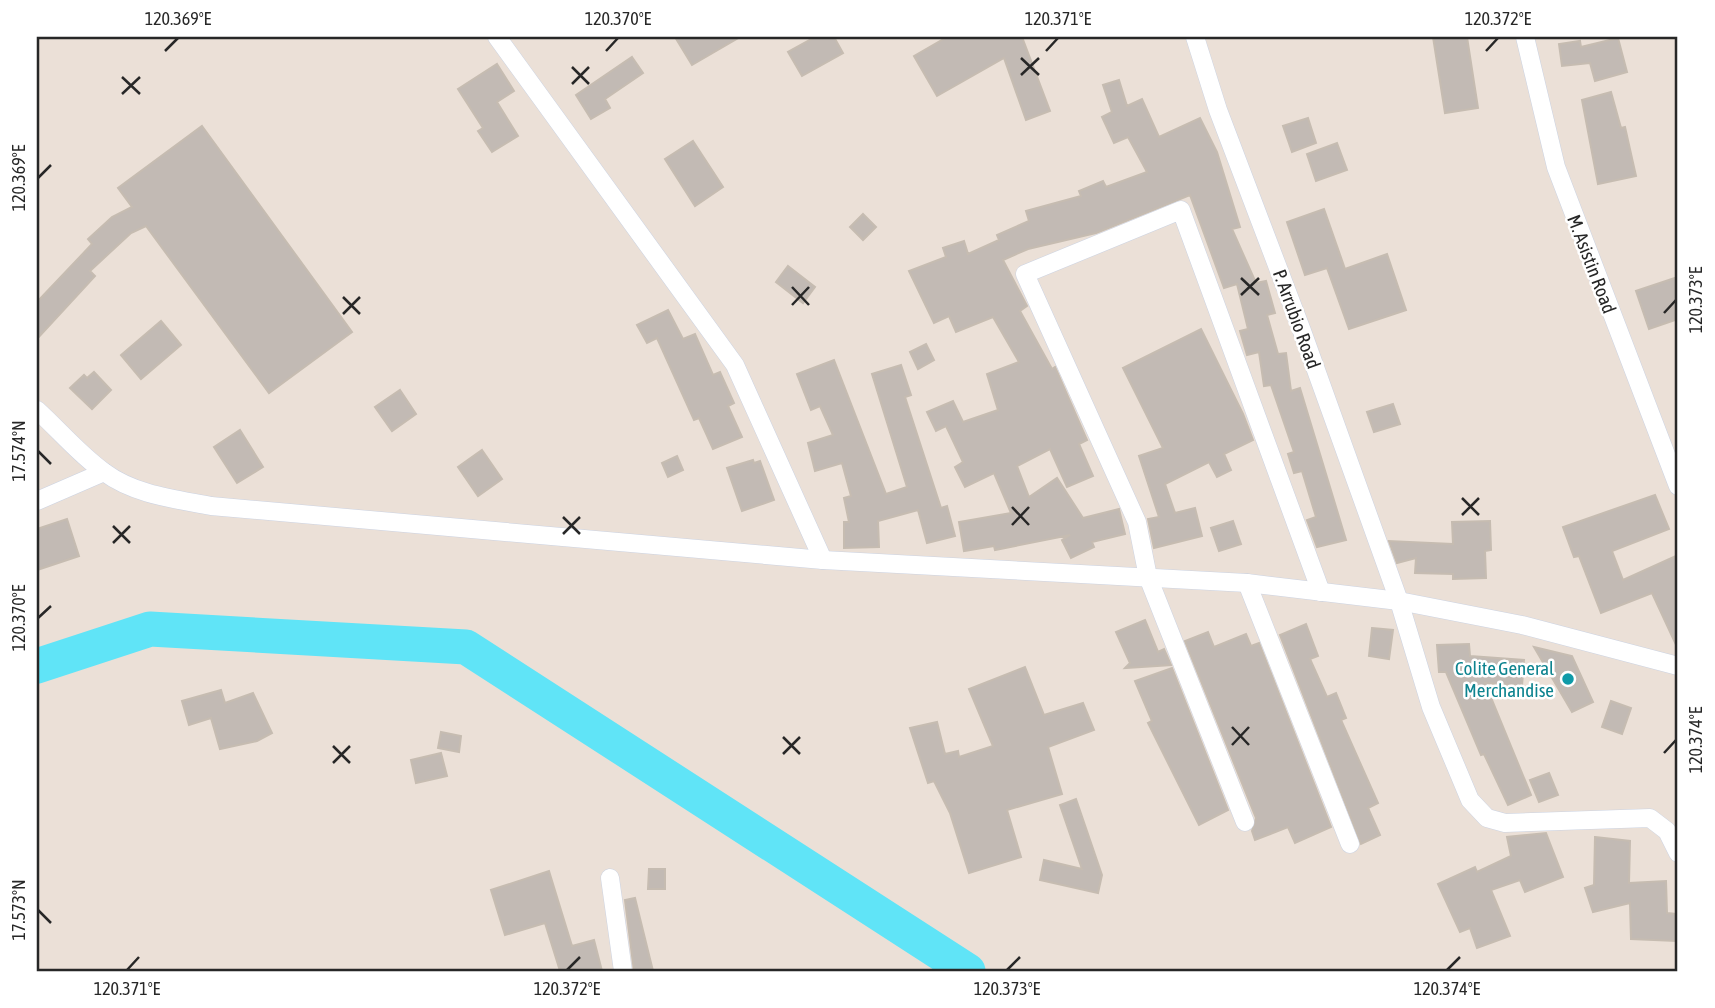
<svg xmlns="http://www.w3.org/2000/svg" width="1715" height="1008" font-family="'Asap Condensed',sans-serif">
<rect width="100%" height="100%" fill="#ebe0d7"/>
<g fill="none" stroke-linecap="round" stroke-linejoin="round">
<path stroke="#60e4f7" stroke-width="35" d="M 37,666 L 150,629 L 466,647 L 968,971"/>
</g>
<g fill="#c2bab4" stroke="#c6bcb1" stroke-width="2">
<path d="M 675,37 L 740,37 L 692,65 Z"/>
<path d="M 815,37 L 834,37 L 843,53 L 802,76 L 788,52 Z"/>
<path d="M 947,37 L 1022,37 L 1050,111 L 1026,120 L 1004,58 L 937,96 L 914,56 Z"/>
<path d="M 1433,37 L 1467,37 L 1478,108 L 1445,113 Z"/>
<path d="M 1618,38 L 1627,72 L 1595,81 L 1590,63 L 1562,66 L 1559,44 L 1580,41 L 1581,47 Z"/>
<path d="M 632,57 L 643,73 L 605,99 L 610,108 L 591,119 L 576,95 Z"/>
<path d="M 497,64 L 514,91 L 497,102 L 518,136 L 492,152 L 478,131 L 483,128 L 458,89 Z"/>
<path d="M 1119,80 L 1127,106 L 1142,99 L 1159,137 L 1200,118 L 1217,152 L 1240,227 L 1232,229 L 1256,283 L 1266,281 L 1275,313 L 1267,315 L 1278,354 L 1286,353 L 1291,391 L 1300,388 L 1346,540 L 1317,547 L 1307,520 L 1316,517 L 1302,471 L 1294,473 L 1288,454 L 1294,452 L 1271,385 L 1264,386 L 1259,352 L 1247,355 L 1240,331 L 1248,329 L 1237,284 L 1224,288 L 1190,195 L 1096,233 L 1028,249 L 1003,260 L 1027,306 L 1020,311 L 1052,369 L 1055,367 L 1087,440 L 1079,444 L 1093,476 L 1067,487 L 1050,449 L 1017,466 L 1029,497 L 1057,478 L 1083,518 L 1119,509 L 1125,534 L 1092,542 L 1094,547 L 1071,558 L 1062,540 L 1070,535 L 995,550 L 994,546 L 964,551 L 959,522 L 1011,513 L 994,473 L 965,487 L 955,467 L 963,462 L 946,426 L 936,431 L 927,412 L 953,401 L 963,422 L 998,410 L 987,374 L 1019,362 L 993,317 L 956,332 L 949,316 L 934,323 L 909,271 L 946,257 L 943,248 L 964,241 L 968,254 L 999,240 L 997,235 L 1029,221 L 1026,211 L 1081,196 L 1079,191 L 1103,181 L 1106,187 L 1147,172 L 1128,137 L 1114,143 L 1102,117 L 1112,112 L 1103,85 Z"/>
<path d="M 1611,92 L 1621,128 L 1625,127 L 1636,176 L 1598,184 L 1582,100 Z"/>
<path d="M 1308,118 L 1316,143 L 1292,152 L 1283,126 Z"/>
<path d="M 202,126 L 352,332 L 269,393 L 146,226 L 131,233 L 90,271 L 95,276 L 37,339 L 37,302 L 92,244 L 88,239 L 112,217 L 132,207 L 118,188 Z"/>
<path d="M 693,141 L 723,187 L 695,206 L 665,159 Z"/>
<path d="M 1337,143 L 1347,170 L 1316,181 L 1307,154 Z"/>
<path d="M 1324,209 L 1345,269 L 1387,254 L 1406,310 L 1349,329 L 1327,268 L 1305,275 L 1287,222 Z"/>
<path d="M 863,214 L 876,227 L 863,240 L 850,227 Z"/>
<path d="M 788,266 L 815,287 L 803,303 L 776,282 Z"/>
<path d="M 1678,277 L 1678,319 L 1649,329 L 1636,291 Z"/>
<path d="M 668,310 L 683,339 L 695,334 L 713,375 L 720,372 L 734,403 L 728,406 L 742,437 L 713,449 L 699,418 L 694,420 L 657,338 L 647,343 L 637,325 Z"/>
<path d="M 161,321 L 181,345 L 141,379 L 121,355 Z"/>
<path d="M 1201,329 L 1243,414 L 1253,440 L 1224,454 L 1231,470 L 1217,477 L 1209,462 L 1165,484 L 1175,513 L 1195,508 L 1202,536 L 1154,548 L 1148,519 L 1159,517 L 1139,456 L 1163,448 L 1123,368 Z"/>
<path d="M 926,344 L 934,360 L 918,369 L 910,352 Z"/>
<path d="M 834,360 L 886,494 L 907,487 L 872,374 L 901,365 L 911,395 L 905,397 L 941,508 L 947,506 L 955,536 L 927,543 L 918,510 L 878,521 L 879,547 L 844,548 L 844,522 L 849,522 L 844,498 L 851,496 L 842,463 L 815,471 L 808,443 L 833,435 L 820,406 L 811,410 L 797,374 Z"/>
<path d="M 94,372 L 111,390 L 92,409 L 70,388 L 84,375 L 87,378 Z"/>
<path d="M 400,390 L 416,414 L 392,431 L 375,407 Z"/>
<path d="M 1393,404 L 1400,424 L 1374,432 L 1367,412 Z"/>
<path d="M 240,430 L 263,467 L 237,483 L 214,447 Z"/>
<path d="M 482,450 L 502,479 L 478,496 L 458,467 Z"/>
<path d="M 677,456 L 683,470 L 668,477 L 662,463 Z"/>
<path d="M 753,460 L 754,463 L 760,461 L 774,500 L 742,511 L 727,468 Z"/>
<path d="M 1655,495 L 1669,529 L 1612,551 L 1623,580 L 1678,555 L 1678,649 L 1652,593 L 1601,613 L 1579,556 L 1574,557 L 1563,527 Z"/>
<path d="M 67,519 L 79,556 L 37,570 L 37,529 Z"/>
<path d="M 1233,521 L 1241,544 L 1219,551 L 1211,528 Z"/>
<path d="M 1490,521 L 1491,550 L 1485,551 L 1486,578 L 1453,579 L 1453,574 L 1415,573 L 1416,558 L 1397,563 L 1389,541 L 1453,544 L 1452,522 Z"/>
<path d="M 1145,620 L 1158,652 L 1164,649 L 1171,665 L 1125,668 L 1130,663 L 1116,632 Z"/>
<path d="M 1306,624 L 1318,656 L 1310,659 L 1327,697 L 1336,693 L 1346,718 L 1341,720 L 1378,803 L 1368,808 L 1380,835 L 1361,844 L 1280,635 Z"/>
<path d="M 1372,628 L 1393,630 L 1389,659 L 1369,656 Z"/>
<path d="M 1208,632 L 1214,647 L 1246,634 L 1251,646 L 1259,643 L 1331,827 L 1295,843 L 1288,827 L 1255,840 L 1252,831 L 1256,818 L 1185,641 Z"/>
<path d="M 1469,644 L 1470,656 L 1524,660 L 1522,686 L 1485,683 L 1531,795 L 1508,805 L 1484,754 L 1481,755 L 1446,672 L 1439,672 L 1437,645 Z"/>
<path d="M 1534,647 L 1572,656 L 1593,702 L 1572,712 Z"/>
<path d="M 1025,667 L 1044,715 L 1083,703 L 1094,730 L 1048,747 L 1062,794 L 1007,810 L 1021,857 L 969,873 L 950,813 L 934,781 L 928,783 L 910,728 L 937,722 L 945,754 L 958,751 L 959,757 L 993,746 L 969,689 Z"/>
<path d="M 1172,668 L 1228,810 L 1199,825 L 1148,723 L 1152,721 L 1135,681 Z"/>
<path d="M 221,690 L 225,703 L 253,693 L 272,733 L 257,741 L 220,749 L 211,718 L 189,725 L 182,701 Z"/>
<path d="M 1611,701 L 1631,708 L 1622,734 L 1602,727 Z"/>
<path d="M 441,732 L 461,736 L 459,752 L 438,748 Z"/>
<path d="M 441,753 L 447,776 L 416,783 L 411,760 Z"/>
<path d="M 1549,773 L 1558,795 L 1539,802 L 1530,780 Z"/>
<path d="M 1076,799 L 1102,875 L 1098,893 L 1040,880 L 1044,860 L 1082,869 L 1060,805 Z"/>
<path d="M 1546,833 L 1563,877 L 1525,892 L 1520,880 L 1491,890 L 1510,936 L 1477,948 L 1470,928 L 1460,932 L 1438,884 L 1475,867 L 1477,872 L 1511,856 L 1507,837 Z"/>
<path d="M 1595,837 L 1630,841 L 1629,883 L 1666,881 L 1667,913 L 1676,914 L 1676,941 L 1631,939 L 1630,903 L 1593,912 L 1585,888 L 1594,885 Z"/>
<path d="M 649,869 L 665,869 L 665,889 L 648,889 Z"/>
<path d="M 549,871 L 572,946 L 594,940 L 602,971 L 560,971 L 545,923 L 505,935 L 491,890 Z"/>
<path d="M 635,898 L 653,971 L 634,971 L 625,900 Z"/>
</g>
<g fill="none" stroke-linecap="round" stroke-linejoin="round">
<g stroke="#ccd3e2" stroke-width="19">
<g id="minor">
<path d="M 497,37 L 735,365 L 823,560"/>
<path d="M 1195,37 L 1218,110 L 1302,331 L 1399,601 L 1431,707 L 1470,800 L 1487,818 L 1505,823 L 1650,818 L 1667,831 L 1678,853"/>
<path d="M 1525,37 L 1556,167 L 1678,486"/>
<path d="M 37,410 C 59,430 80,455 104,472 C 135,495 175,499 211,506 L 823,560 L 1247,583 L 1399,601 L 1522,625 L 1678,666"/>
<path d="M 37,501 L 104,472"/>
<path d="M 1247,583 L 1350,844"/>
<path d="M 1245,822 L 1148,577 L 1137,522 L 1025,274 L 1181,210 L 1321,592"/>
<path d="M 610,878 L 623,971"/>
</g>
</g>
<use href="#minor" stroke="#fff" stroke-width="18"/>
</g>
<path fill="none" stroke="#272727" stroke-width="2.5" d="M 165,51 L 178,38M 606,51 L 618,38M 1046,51 L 1058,38M 1486,51 L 1498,38M 1021,58 L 1039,75M 572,67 L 589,84M 1021,75 L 1039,58M 122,77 L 140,94M 572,84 L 589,67M 122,94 L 140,77M 38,178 L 51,165M 1241,278 L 1259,295M 792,287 L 809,305M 1241,295 L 1259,278M 343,297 L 360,314M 792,305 L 809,287M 1664,313 L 1676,300M 343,314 L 360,297M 38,451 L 51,464M 1462,498 L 1479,515M 1012,507 L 1029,525M 1462,515 L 1479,498M 563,517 L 580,534M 1012,525 L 1029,507M 113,526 L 130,543M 563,534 L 580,517M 113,543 L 130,526M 38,618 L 51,606M 1232,727 L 1249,745M 783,737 L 800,754M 1232,745 L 1249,727M 333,746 L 350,763M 1664,753 L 1676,740M 783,754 L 800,737M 333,763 L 350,746M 38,910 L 51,923M 127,970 L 139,957M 567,970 L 580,957M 1007,970 L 1020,957M 1447,970 L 1460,957"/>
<circle fill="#0f9aa8" stroke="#fff" stroke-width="2.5" cx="1568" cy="679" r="7"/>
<g text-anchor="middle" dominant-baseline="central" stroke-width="5" stroke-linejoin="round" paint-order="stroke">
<g font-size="19" fill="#272727" stroke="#fff">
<text transform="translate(1592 264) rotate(69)">M. Asistin Road</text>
<text transform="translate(1297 319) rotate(70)">P. Arrubio Road</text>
</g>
<g font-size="19" fill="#0d838f" stroke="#fff" text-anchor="end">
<text x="1554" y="668">Colite General<tspan x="1554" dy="22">Merchandise</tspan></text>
</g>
</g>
<rect width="1715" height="1008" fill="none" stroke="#ffffff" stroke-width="77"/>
<rect x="38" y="38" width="1638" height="932" fill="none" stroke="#272727" stroke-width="2.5"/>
<g font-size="18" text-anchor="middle" fill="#272727">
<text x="178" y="25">120.369°E</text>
<text x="618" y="25">120.370°E</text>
<text x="1058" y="25">120.371°E</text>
<text x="1498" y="25">120.372°E</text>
<text transform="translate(19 178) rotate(-90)" y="6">120.369°E</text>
<text transform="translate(1696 300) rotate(-90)" y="6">120.373°E</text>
<text transform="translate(19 451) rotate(-90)" y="6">17.574°N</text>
<text transform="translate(19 618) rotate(-90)" y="6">120.370°E</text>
<text transform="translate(1696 740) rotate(-90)" y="6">120.374°E</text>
<text transform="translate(19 910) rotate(-90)" y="6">17.573°N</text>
<text x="127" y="995">120.371°E</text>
<text x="567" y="995">120.372°E</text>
<text x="1007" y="995">120.373°E</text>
<text x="1447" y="995">120.374°E</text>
</g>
</svg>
